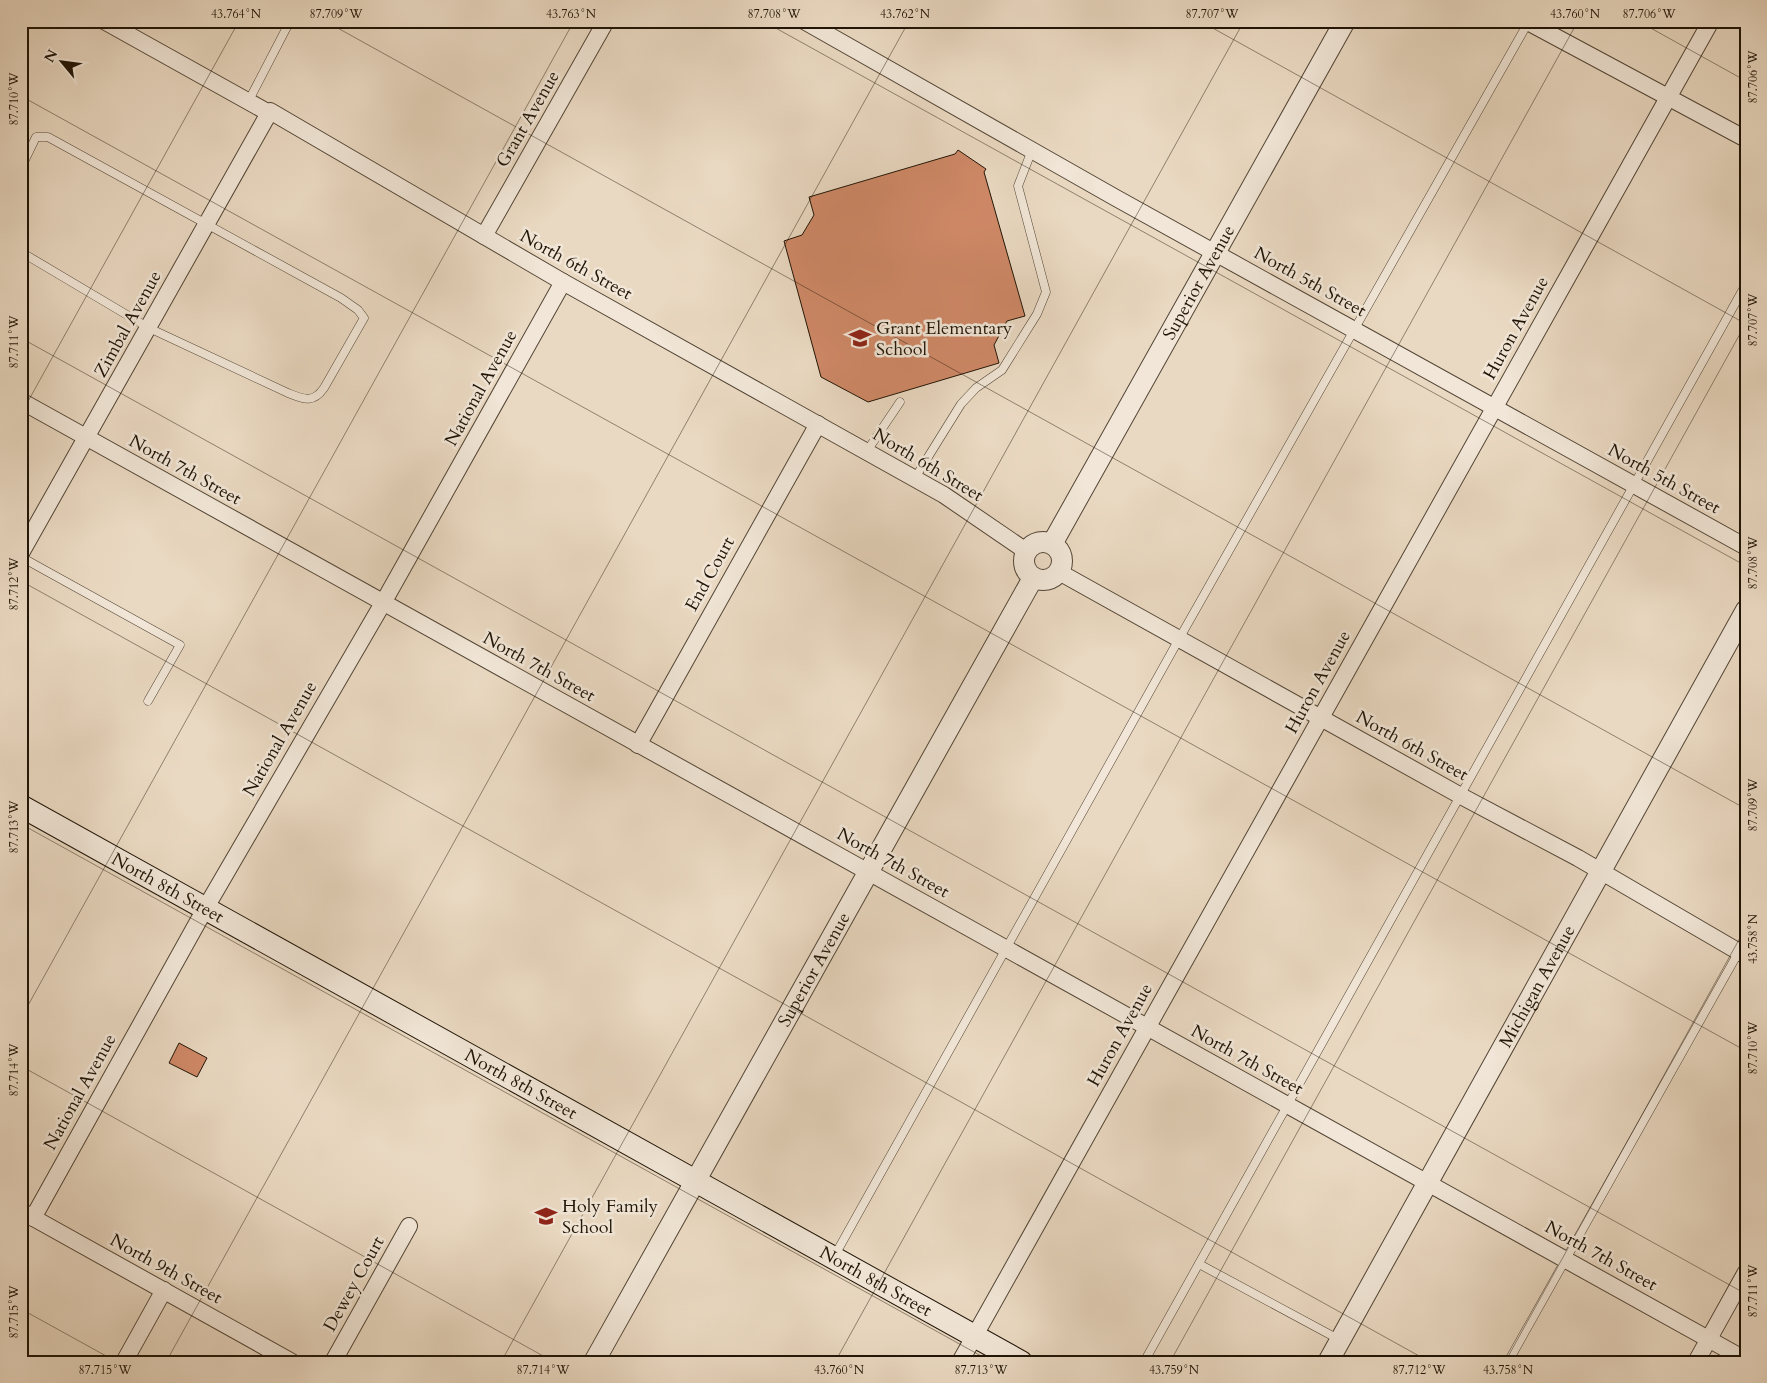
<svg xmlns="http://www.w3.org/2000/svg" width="1767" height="1383" font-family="Cardo,serif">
<rect width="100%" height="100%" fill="#ead9c2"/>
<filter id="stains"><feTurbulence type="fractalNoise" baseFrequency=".004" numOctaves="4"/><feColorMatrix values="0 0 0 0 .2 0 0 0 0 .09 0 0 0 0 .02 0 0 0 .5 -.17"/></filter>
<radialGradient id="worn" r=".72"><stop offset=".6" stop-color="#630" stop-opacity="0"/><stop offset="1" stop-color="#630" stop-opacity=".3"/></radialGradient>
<g fill="#d08968" stroke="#1f1406">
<path d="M 958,150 L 986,169 L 984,172 L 1025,316 L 1007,321 L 994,345 L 999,363 L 868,402 L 821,377 L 784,241 L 802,235 L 814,215 L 809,197 L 955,154 Z"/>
<path d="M 179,1043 L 207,1058 L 197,1077 L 169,1063 Z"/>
</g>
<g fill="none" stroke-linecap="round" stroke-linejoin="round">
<g stroke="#524535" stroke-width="9">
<g id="service">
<path d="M 248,102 L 288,25"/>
<path d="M 21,168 L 36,137 L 48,137 L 341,298 L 358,310 L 364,318 L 324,388 C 313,404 303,399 288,393 L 149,328 L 21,252"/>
<path d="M 867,451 L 900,402"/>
<path d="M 915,478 L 961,404 L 976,388 L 1002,370 L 1037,314 L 1046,292 L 1018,186 L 1032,150"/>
<path d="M 21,557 L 180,645 L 148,701"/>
<path d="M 835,1255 L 1179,639 L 1529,21"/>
<path d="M 1199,1264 L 1340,1340"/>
<path d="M 1144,1362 L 1746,284"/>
<path d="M 1508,1362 L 1746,939"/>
</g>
</g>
<g stroke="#524535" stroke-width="18">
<g id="minor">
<path d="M 104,21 L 269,113 L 270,111 L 563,282 L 944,495 L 1026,551"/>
<path d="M 804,21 L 1116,198 L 1746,547"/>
<path d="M 1526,21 L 1746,139"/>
<path d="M 484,236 L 606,21"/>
<path d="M 21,401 L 1746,1360"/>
<path d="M 21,553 L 269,113"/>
<path d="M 1059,572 L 1461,796 L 1578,858 L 1746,956"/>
<path d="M 638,745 L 818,424"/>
<path d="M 21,1211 L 292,1362"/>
<path d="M 33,1218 L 205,909 L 383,603 L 563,282"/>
<path d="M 124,1362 L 164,1290"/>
<path d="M 333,1362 L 409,1226"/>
<path d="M 960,1362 L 1711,21"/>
<path d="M 1696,1362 L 1746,1272"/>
</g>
</g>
<g stroke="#524535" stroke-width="22">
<g id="tertiary">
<circle cx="1043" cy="561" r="19"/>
<path id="s1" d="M 1052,544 L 1345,21"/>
<path id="s2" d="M 594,1362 L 1033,578"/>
<path id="s3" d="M 1328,1362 L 1746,610"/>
</g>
</g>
<g stroke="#1f1406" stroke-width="24">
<g id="secondary">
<path id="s4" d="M 21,806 L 1021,1362"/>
</g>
</g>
<use href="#service" stroke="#f1e6d7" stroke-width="8"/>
<use href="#minor" stroke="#f1e6d7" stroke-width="16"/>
<use href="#tertiary" stroke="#f1e6d7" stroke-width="20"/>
<use href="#secondary" stroke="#f1e6d7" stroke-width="22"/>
</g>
<path fill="none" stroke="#1f1406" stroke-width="1" stroke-opacity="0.45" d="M 325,21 L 1746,809M 763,21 L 1746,566M 1200,21 L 1746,324M 1638,21 L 1746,81M 21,96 L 1746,1051M 21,338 L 1746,1294M 21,414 L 239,21M 21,581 L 1430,1362M 21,824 L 992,1362M 21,1018 L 574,21M 21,1066 L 554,1362M 21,1309 L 117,1362M 166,1362 L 909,21M 501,1362 L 1244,21M 835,1362 L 1578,21M 1170,1362 L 1746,323M 1505,1362 L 1746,927"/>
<defs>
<g id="school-bare" transform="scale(1.725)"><path d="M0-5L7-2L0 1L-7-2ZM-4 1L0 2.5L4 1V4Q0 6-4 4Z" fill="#8f2418" stroke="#f1e6d7" stroke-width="2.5" paint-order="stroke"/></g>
</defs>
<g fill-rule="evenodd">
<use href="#school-bare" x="860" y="338"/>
<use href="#school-bare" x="546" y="1216"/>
</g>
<g text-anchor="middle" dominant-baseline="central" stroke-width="5" stroke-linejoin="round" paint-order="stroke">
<g font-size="18" fill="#1f1406" stroke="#f1e6d7">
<text transform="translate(528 119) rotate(-60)">Grant Avenue</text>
<text transform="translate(576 265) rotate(29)">North 6th Street</text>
<text stroke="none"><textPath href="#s1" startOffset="300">Superior Avenue</textPath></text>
<text transform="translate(1310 282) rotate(29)">North 5th Street</text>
<text transform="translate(128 324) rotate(-61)">Zimbal Avenue</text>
<text transform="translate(1516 328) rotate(-61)">Huron Avenue</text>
<text transform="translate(481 388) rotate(-61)">National Avenue</text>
<text transform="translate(928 465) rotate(31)">North 6th Street</text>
<text transform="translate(185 470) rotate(29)">North 7th Street</text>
<text transform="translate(1664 479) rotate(29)">North 5th Street</text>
<text transform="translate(710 574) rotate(-61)">End Court</text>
<text transform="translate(539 667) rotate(29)">North 7th Street</text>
<text transform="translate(1318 682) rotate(-61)">Huron Avenue</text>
<text transform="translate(280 739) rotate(-60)">National Avenue</text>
<text transform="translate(1412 746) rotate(29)">North 6th Street</text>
<text transform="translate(893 863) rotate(29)">North 7th Street</text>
<text stroke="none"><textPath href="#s4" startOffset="168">North 8th Street</textPath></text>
<text stroke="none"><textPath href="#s2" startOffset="450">Superior Avenue</textPath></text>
<text stroke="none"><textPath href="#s3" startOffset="430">Michigan Avenue</textPath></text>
<text transform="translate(1120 1035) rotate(-61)">Huron Avenue</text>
<text transform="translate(1247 1060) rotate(29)">North 7th Street</text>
<text stroke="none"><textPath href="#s4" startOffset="572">North 8th Street</textPath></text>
<text transform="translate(80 1092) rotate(-61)">National Avenue</text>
<text transform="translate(1601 1256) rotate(29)">North 7th Street</text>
<text transform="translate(166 1269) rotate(29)">North 9th Street</text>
<text stroke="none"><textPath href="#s4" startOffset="978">North 8th Street</textPath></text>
<text transform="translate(354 1284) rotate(-61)">Dewey Court</text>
</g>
<g font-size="18" fill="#1f1406" stroke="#f1e6d7" text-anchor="start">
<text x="876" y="328">Grant Elementary<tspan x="876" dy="21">School</tspan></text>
<text x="562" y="1206">Holy Family<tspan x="562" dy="21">School</tspan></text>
</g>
</g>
<rect width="1767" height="1383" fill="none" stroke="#ead9c2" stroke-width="55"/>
<g transform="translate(62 62) rotate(299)" stroke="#f1e6d7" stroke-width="4" paint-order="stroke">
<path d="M0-4L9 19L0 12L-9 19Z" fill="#1f1406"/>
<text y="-8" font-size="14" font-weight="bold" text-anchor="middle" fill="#1f1406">N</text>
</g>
<rect x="28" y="28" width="1712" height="1328" fill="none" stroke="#1f1406" stroke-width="2"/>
<g font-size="12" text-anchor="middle" fill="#1f1406">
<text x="236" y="18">43.764°N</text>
<text x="336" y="18">87.709°W</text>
<text x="571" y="18">43.763°N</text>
<text x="774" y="18">87.708°W</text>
<text x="905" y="18">43.762°N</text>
<text x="1212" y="18">87.707°W</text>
<text x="1575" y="18">43.760°N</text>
<text x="1649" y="18">87.706°W</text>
<text transform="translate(1753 77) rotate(-90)" y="4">87.706°W</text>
<text transform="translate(14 99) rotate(-90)" y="4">87.710°W</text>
<text transform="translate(1753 320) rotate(-90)" y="4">87.707°W</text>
<text transform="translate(14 342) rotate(-90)" y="4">87.711°W</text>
<text transform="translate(1753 563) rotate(-90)" y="4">87.708°W</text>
<text transform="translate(14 584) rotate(-90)" y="4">87.712°W</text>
<text transform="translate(1753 805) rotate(-90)" y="4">87.709°W</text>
<text transform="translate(14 827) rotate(-90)" y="4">87.713°W</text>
<text transform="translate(1753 939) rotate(-90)" y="4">43.758°N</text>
<text transform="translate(1753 1048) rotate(-90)" y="4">87.710°W</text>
<text transform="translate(14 1070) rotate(-90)" y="4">87.714°W</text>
<text transform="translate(1753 1291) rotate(-90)" y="4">87.711°W</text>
<text transform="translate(14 1312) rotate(-90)" y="4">87.715°W</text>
<text x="105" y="1374">87.715°W</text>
<text x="543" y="1374">87.714°W</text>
<text x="839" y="1374">43.760°N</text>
<text x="981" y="1374">87.713°W</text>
<text x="1174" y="1374">43.759°N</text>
<text x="1419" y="1374">87.712°W</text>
<text x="1508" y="1374">43.758°N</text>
</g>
<rect width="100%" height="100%" filter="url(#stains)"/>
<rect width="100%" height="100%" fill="url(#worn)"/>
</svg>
